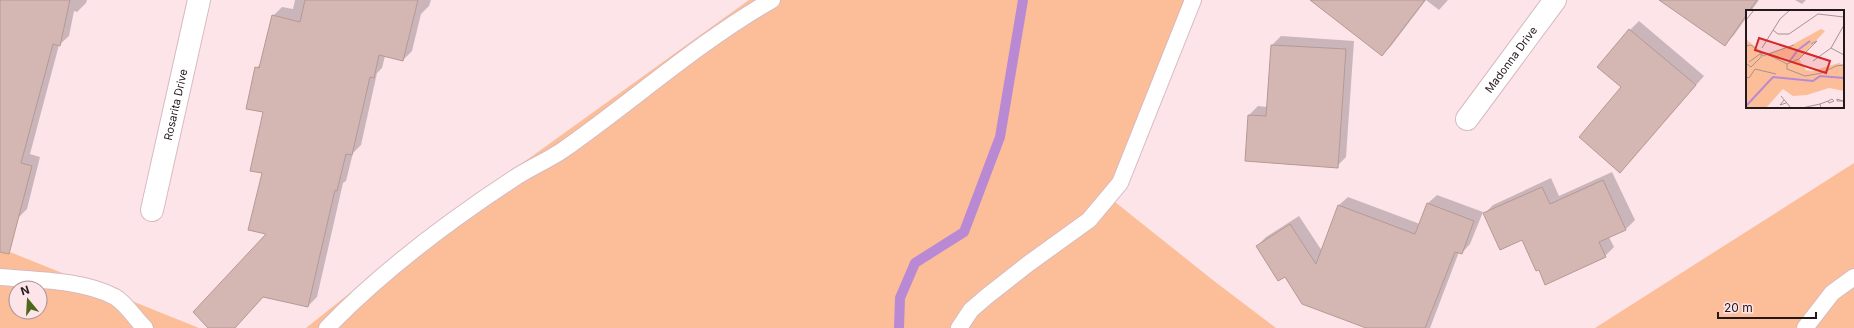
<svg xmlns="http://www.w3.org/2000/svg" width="1854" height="328" font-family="Inter,sans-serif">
<rect width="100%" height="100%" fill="#fde4e9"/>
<g fill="#fcbe98" fill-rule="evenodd">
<path d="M 749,0 L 1199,0 L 1164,93 L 1115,202 L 1214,281 L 1276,328 L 306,328 L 424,234 Z"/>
<path d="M 1854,163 L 1854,328 L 1595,328 Z"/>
<path d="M 0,248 L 199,328 L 0,328 ZM 16,288 L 40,288 L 40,312 L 16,312 Z"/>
</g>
<g fill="#0003">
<path d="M 0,0 L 87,0 L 86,3 L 77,12 L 74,11 L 69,36 L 59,45 L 30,154 L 40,157 L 27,209 L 18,218 L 0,213 Z"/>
<path d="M 295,0 L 431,0 L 429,6 L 421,14 L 412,51 L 403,60 L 385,56 L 382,68 L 377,73 L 361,145 L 353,153 L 346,181 L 343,183 L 317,297 L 308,306 L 264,296 L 234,328 L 209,328 L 268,233 L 263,173 L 265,112 L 256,68 L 262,63 L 273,16 L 282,7 L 293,9 Z"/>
<path d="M 1334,0 L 1448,0 L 1439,10 L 1426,0 L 1391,46 L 1382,55 Z"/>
<path d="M 1661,0 L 1759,0 L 1751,11 L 1747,11 L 1747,17 L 1734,35 L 1725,44 Z"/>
<path d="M 1795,0 L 1806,0 L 1802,4 Z"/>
<path d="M 1639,21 L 1704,76 L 1629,162 L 1623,87 L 1630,30 Z"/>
<path d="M 1281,36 L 1354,41 L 1346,157 L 1337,166 L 1249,115 L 1258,106 L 1267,107 L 1272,45 Z"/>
<path d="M 1612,172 L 1635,220 L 1626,229 L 1609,237 L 1614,247 L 1605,256 L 1539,269 L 1522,239 L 1484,214 L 1493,205 L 1551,178 L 1559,196 Z"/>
<path d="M 1437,195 L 1483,212 L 1470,244 L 1462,253 L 1459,252 L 1430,328 L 1369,328 L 1285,276 L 1257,246 L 1266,237 L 1299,216 L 1322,251 L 1339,205 L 1348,197 L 1420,224 L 1428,203 Z"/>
</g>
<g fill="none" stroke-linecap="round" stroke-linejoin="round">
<path stroke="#ba89d3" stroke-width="10" d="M 899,328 L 900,298 L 915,263 L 964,232 L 1000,137 L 1023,0"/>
</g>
<g fill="#d4b6b2" stroke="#b69994">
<path d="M 0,0 L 70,0 L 60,46 L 53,44 L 21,163 L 32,166 L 9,254 L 0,252 Z"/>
<path d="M 305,0 L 418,0 L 403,61 L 379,55 L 374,78 L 370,77 L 352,155 L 346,154 L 337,191 L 335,190 L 308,307 L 263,297 L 235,328 L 208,328 L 193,312 L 266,234 L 248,230 L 262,173 L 250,171 L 263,112 L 246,109 L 255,67 L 259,68 L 272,15 L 300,22 Z"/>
<path d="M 1310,0 L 1425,0 L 1382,56 Z"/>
<path d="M 1659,0 L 1757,0 L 1749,11 L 1747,11 L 1747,14 L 1725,46 Z"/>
<path d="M 1629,29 L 1696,85 L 1620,173 L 1579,137 L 1621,87 L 1597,67 Z"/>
<path d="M 1271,45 L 1346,49 L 1338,168 L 1245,161 L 1248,115 L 1266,116 Z"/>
<path d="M 1603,180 L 1626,230 L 1599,242 L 1606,257 L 1545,285 L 1539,270 L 1536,271 L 1522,240 L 1500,250 L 1483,213 L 1542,187 L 1550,204 Z"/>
<path d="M 1427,203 L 1474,221 L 1462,254 L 1455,252 L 1425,328 L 1366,328 L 1302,304 L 1285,277 L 1278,281 L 1256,246 L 1290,224 L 1316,264 L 1338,205 L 1415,234 Z"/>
</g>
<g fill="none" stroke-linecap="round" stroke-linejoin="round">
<g stroke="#d7b9bf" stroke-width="18">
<g id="service">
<path d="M 0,277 C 36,280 83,280 115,297 C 127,304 135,319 145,328"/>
<path d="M 327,328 C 383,270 446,223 513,179 C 529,168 547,161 563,150 C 633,101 697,43 772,0"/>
<path d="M 959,328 L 971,310 L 986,297 L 1028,264 L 1089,220 L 1120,183 L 1193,0"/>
<path d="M 1805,328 L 1832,293 L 1854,277"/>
</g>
</g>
<g stroke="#d7b9bf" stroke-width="24">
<g id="minor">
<path id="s1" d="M 1467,119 L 1555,0"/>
<path id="s2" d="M 152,210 L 199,0"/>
</g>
</g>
<use href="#service" stroke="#fff" stroke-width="16"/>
<use href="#minor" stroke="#fff" stroke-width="22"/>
</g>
<g text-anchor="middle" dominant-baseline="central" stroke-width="4" stroke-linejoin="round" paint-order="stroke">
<g font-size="11" fill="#23181a" stroke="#fde4e9">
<text stroke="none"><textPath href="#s1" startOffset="74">Madonna Drive</textPath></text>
<text stroke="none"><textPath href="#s2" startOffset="108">Rosarita Drive</textPath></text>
</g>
</g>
<g transform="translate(1746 10)">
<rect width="98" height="98" fill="#fde4e9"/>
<path d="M 75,19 L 79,21 L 53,49 L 60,60 L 66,61 L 93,53 L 98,55 L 98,81 L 83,78 L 61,85 L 47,86 L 37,79 L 20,98 L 0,98 L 0,29 L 19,45 L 44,36 Z" fill="#fcbe98"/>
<path fill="none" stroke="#ba89d3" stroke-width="2" d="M 43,52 L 52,40 L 64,31M 0,96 L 27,67 L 67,71 L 74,66 L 98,68"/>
<path fill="none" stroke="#a69296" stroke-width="1" d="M 0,10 L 8,0M 27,20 L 32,24 L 43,24 L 72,4 L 98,7M 0,36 L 5,35 L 18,46 L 21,44 L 41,54 L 53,49 L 71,31 L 65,34M 16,38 L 34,9 L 44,0M 85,38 L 98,45M 22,44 L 48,35M 67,51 L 85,38 L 98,15M 1,54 L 5,57 L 16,46 L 14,44 L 3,52M 41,54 L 41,59 L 59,66 L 76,63 L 90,56 L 98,55M 0,67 L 3,68 L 9,59 L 30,64M 35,86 L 45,98M 38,90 L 34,95 L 40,93M 97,91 L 91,89 L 91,91 L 98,91M 74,94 L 82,91 L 86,89 L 88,91 L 83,93 L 82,91M 56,98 L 74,94 L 75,98"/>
<path fill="#d62828" fill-opacity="0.15" stroke="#d62828" stroke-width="2" d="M 13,28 L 84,51 L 80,63 L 9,40 Z"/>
<rect width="98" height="98" fill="none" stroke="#23181a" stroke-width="2"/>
</g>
<g transform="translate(28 300) rotate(342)"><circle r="19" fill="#fde4e9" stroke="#a69296"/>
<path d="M0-3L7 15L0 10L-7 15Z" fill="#4d681b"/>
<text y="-6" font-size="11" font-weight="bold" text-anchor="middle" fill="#23181a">N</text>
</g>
<path d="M1718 312v6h98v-6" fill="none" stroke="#23181a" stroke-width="2"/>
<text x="1724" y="312" font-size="12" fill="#23181a" stroke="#fde4e9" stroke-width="3" paint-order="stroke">20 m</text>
</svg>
